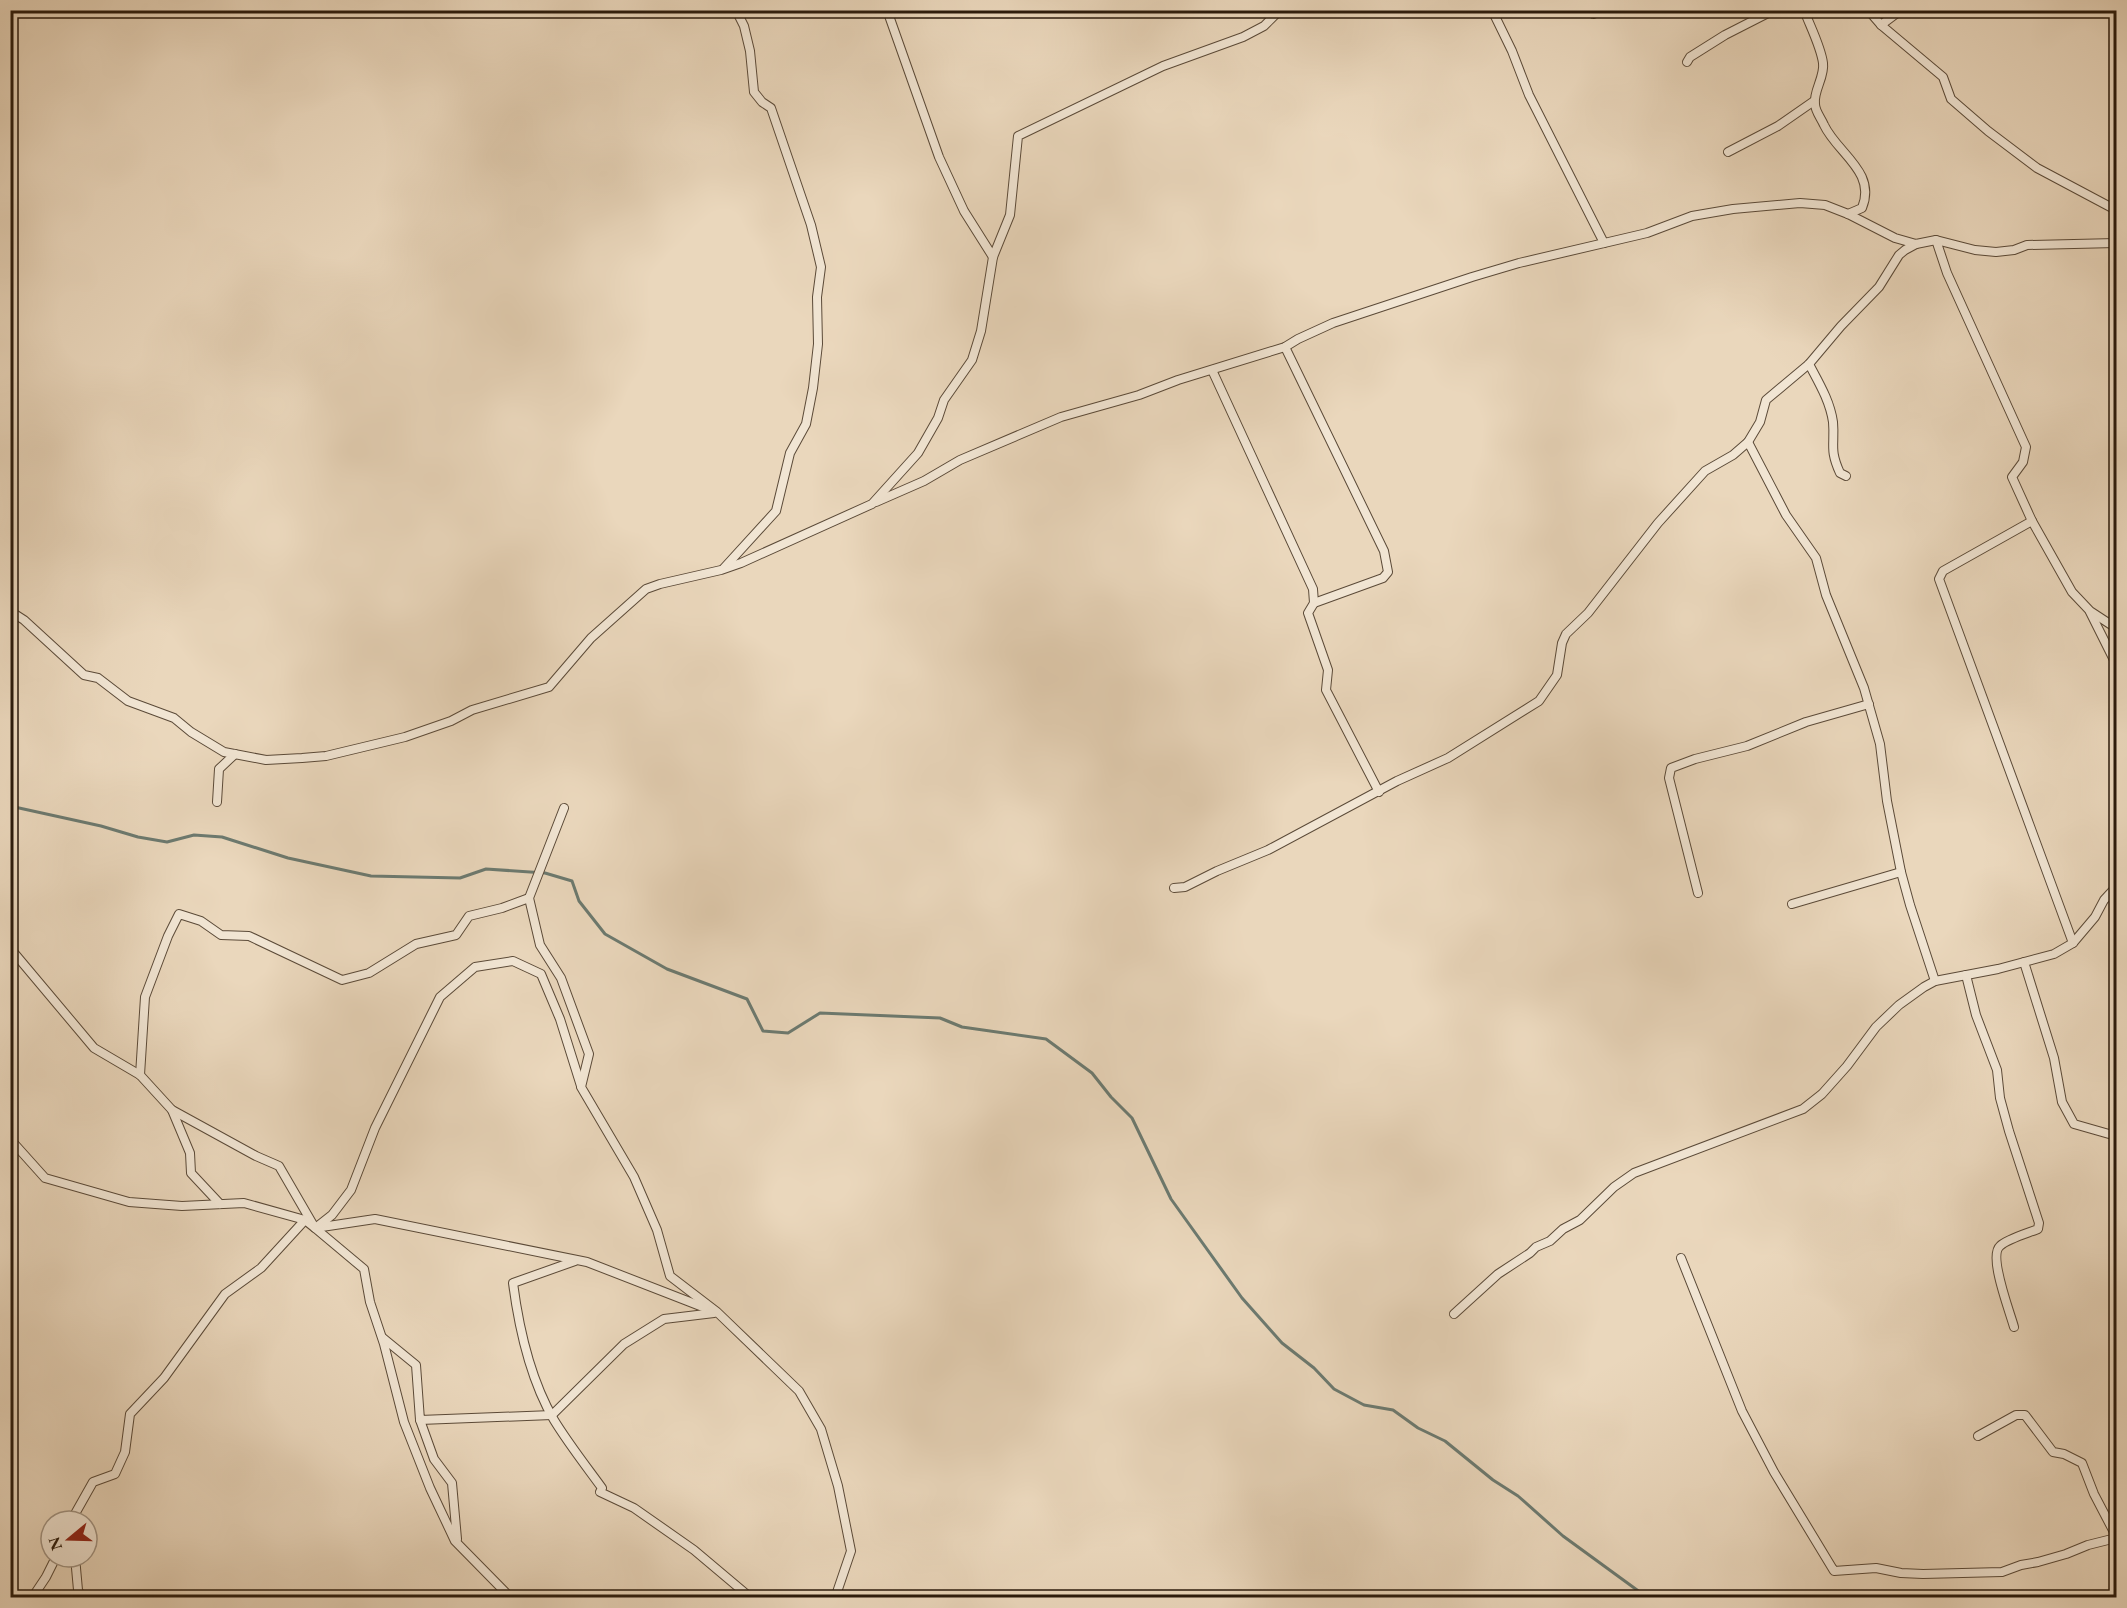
<svg xmlns="http://www.w3.org/2000/svg" width="2127" height="1608" font-family="'EB Garamond',serif">
<rect width="100%" height="100%" fill="#ead7bc"/>
<filter id="stains"><feTurbulence type="fractalNoise" baseFrequency=".00333" numOctaves="4"/><feColorMatrix values="0 0 0 0 .2 0 0 0 0 .09 0 0 0 0 .02 0 0 0 .5 -.17"/></filter>
<radialGradient id="worn" r=".72"><stop offset=".6" stop-color="#630" stop-opacity="0"/><stop offset="1" stop-color="#630" stop-opacity=".3"/></radialGradient>
<g fill="none" stroke-linecap="round" stroke-linejoin="round">
<path stroke="#6c7a70" stroke-width="3" d="M 10,806 L 101,826 L 138,837 L 167,842 L 194,835 L 222,837 L 288,858 L 371,876 L 460,878 L 486,869 L 545,873 L 572,881 L 579,901 L 605,934 L 667,969 L 747,999 L 763,1031 L 788,1033 L 820,1013 L 940,1018 L 962,1027 L 1046,1039 L 1092,1073 L 1111,1097 L 1132,1118 L 1171,1199 L 1242,1298 L 1282,1343 L 1314,1368 L 1334,1389 L 1364,1405 L 1393,1410 L 1418,1428 L 1445,1441 L 1493,1480 L 1518,1496 L 1563,1536 L 1648,1598"/>
<g stroke="#5b4a38" stroke-width="10">
<g id="street">
<path d="M 887,10 L 939,157 L 964,211 L 993,257"/>
<path d="M 1492,10 L 1512,51 L 1529,95 L 1604,243"/>
<path d="M 1804,10 C 1810,26 1821,47 1823,63 C 1825,77 1813,91 1815,104 C 1815,111 1821,118 1824,125 C 1837,153 1877,172 1862,208 L 1848,214"/>
<path d="M 1868,10 L 1881,25 L 1943,77 L 1951,99 L 1988,131 L 2037,168 L 2116,210"/>
<path d="M 1593,14 L 1603,10"/>
<path d="M 1881,25 L 1901,10"/>
<path d="M 1687,62 L 1690,57 L 1725,35 L 1774,10"/>
<path d="M 1728,152 L 1778,126 L 1814,101"/>
<path d="M 1936,240 L 1947,273 L 2026,447 L 2023,462 L 2012,477 L 2032,521 L 2072,592 L 2090,611 L 2116,628"/>
<path d="M 1285,347 L 1384,551 L 1388,572 L 1383,578 L 1314,603"/>
<path d="M 1809,364 C 1819,383 1830,401 1833,422 C 1835,445 1829,449 1840,473 L 1846,476"/>
<path d="M 1212,370 L 1313,589 L 1314,603 L 1308,613 L 1328,670 L 1326,690 L 1379,792"/>
<path d="M 1748,442 L 1786,515 L 1816,558 L 1826,595 L 1864,688 L 1880,744 L 1887,801 L 1901,872 L 1910,905 L 1935,981"/>
<path d="M 876,502 L 924,481 L 960,460 L 1061,417 L 1139,395 L 1178,380 L 1285,347 L 1298,339 L 1333,323 L 1472,277 L 1519,263 L 1647,233 L 1692,216 L 1733,209 L 1800,203 L 1825,205 L 1848,214 L 1895,238 L 1916,244 L 1936,240 L 1975,250 L 1996,252 L 2014,250 L 2027,245 L 2116,243"/>
<path d="M 2032,521 L 1943,571 L 1939,579 L 2073,943"/>
<path d="M 724,568 L 776,511 L 790,453 L 806,424 L 813,388 L 818,344 L 817,297 L 821,267 L 811,225 L 771,108 L 762,102 L 754,92 L 750,51 L 744,26 L 736,10"/>
<path d="M 10,611 L 24,620 L 84,675 L 98,678 L 128,701 L 174,718 L 191,732 L 224,752 L 266,760 L 302,758 L 326,756 L 405,737 L 451,721 L 472,710 L 549,687 L 591,638 L 646,589 L 660,584 L 721,570 L 741,563 L 872,504 L 918,453 L 938,418 L 944,400 L 972,360 L 981,331 L 993,257 L 1010,215 L 1018,136 L 1163,66 L 1243,37 L 1264,26 L 1280,10"/>
<path d="M 2090,612 L 2116,664"/>
<path d="M 217,802 L 219,769 L 235,754"/>
<path d="M 564,808 L 529,898 L 540,945 L 561,978 L 589,1054 L 581,1087 L 634,1177 L 657,1230 L 670,1276 L 717,1312 L 799,1391 L 821,1429 L 838,1486 L 851,1551 L 835,1598"/>
<path d="M 1174,888 L 1185,887 L 1217,871 L 1268,850 L 1397,781 L 1448,758 L 1539,701 L 1557,675 L 1562,643 L 1566,634 L 1588,613 L 1658,523 L 1705,471 L 1733,455 L 1748,442 L 1760,422 L 1766,400 L 1809,364 L 1841,326 L 1879,287 L 1899,255 L 1905,250 L 1916,244"/>
<path d="M 1698,893 L 1669,778 L 1671,768 L 1695,759 L 1747,746 L 1806,722 L 1869,704"/>
<path d="M 1792,904 L 1901,872"/>
<path d="M 10,948 L 94,1048 L 140,1075 L 172,1110 L 190,1153 L 191,1173 L 220,1204"/>
<path d="M 2024,962 L 2054,1058 L 2062,1102 L 2074,1124 L 2116,1136"/>
<path d="M 1966,975 L 1976,1015 L 1997,1070 L 2000,1098 L 2009,1131 L 2039,1223 L 2038,1229 C 2028,1233 2007,1239 2000,1246 C 1988,1256 2010,1312 2014,1327"/>
<path d="M 140,1075 L 145,997 L 168,936 L 179,914 L 201,921 L 221,935 L 249,936 L 342,980 L 369,973 L 416,944 L 456,935 L 469,916 L 502,908 L 529,898"/>
<path d="M 172,1110 L 256,1156 L 279,1166 L 315,1228 L 364,1269 L 370,1302 L 384,1344 L 404,1422 L 430,1488 L 455,1541 L 511,1598"/>
<path d="M 10,1139 L 45,1178 L 129,1202 L 182,1206 L 244,1203 L 305,1220 L 315,1228 L 375,1219 L 587,1262 L 708,1309"/>
<path d="M 318,1226 L 332,1215 L 351,1190 L 375,1128 L 440,997 L 475,967 L 513,961 L 541,974 L 560,1019 L 581,1086"/>
<path d="M 1681,1258 L 1742,1411 L 1774,1472 L 1834,1571 L 1876,1568 L 1901,1573 L 1923,1574 L 2002,1572 L 2021,1565 L 2038,1562 L 2066,1554 L 2088,1545 L 2116,1538"/>
<path d="M 575,1261 L 513,1283 C 519,1329 530,1379 554,1420 C 568,1443 586,1466 602,1488 L 600,1492 L 634,1508 L 694,1550 L 751,1598"/>
<path d="M 1454,1314 L 1498,1274 L 1530,1253 L 1536,1247 L 1550,1241 L 1563,1229 L 1580,1220 L 1614,1187 L 1634,1173 L 1803,1109 L 1822,1094 L 1847,1066 L 1876,1027 L 1899,1005 L 1924,987 L 1935,981 L 1998,969 L 2054,954 L 2073,943 L 2095,917 L 2104,900 L 2116,887"/>
<path d="M 383,1338 L 416,1365 L 420,1420 L 552,1415 L 624,1344 L 664,1319 L 714,1313"/>
<path d="M 420,1420 L 434,1459 L 452,1483 L 457,1539"/>
<path d="M 1978,1436 L 2016,1415 L 2025,1415 L 2053,1452 L 2064,1454 L 2082,1463 L 2094,1494 L 2116,1536"/>
<path d="M 71,1521 L 93,1482 L 115,1474 L 125,1452 L 130,1414 L 164,1378 L 225,1294 L 261,1268 L 305,1220"/>
<path d="M 75,1557 L 78,1590 L 82,1598"/>
<path d="M 32,1598 L 46,1577 L 56,1557"/>
</g>
</g>
<use href="#street" stroke="#f1e5d3" stroke-width="8"/>
</g>
<rect width="2127" height="1608" fill="none" stroke="#ead7bc" stroke-width="36"/>
<rect x="12" y="12" width="2103" height="1584" fill="none" stroke="#2b1b0c" stroke-width="3"/>
<rect x="18" y="18" width="2091" height="1572" fill="none" stroke="#2b1b0c" stroke-width="1.5"/>
<g transform="translate(69 1539) rotate(251)"><circle r="28" fill="#f1e5d3" stroke="#a29483" stroke-width="1.5"/>
<path d="M0-4.5L10 22L0 15L-10 22Z" fill="#8f2418"/>
<text y="-9" font-size="16" font-weight="bold" text-anchor="middle" fill="#2b1b0c">N</text>
</g>
<rect width="100%" height="100%" filter="url(#stains)"/>
<rect width="100%" height="100%" fill="url(#worn)"/>
</svg>
